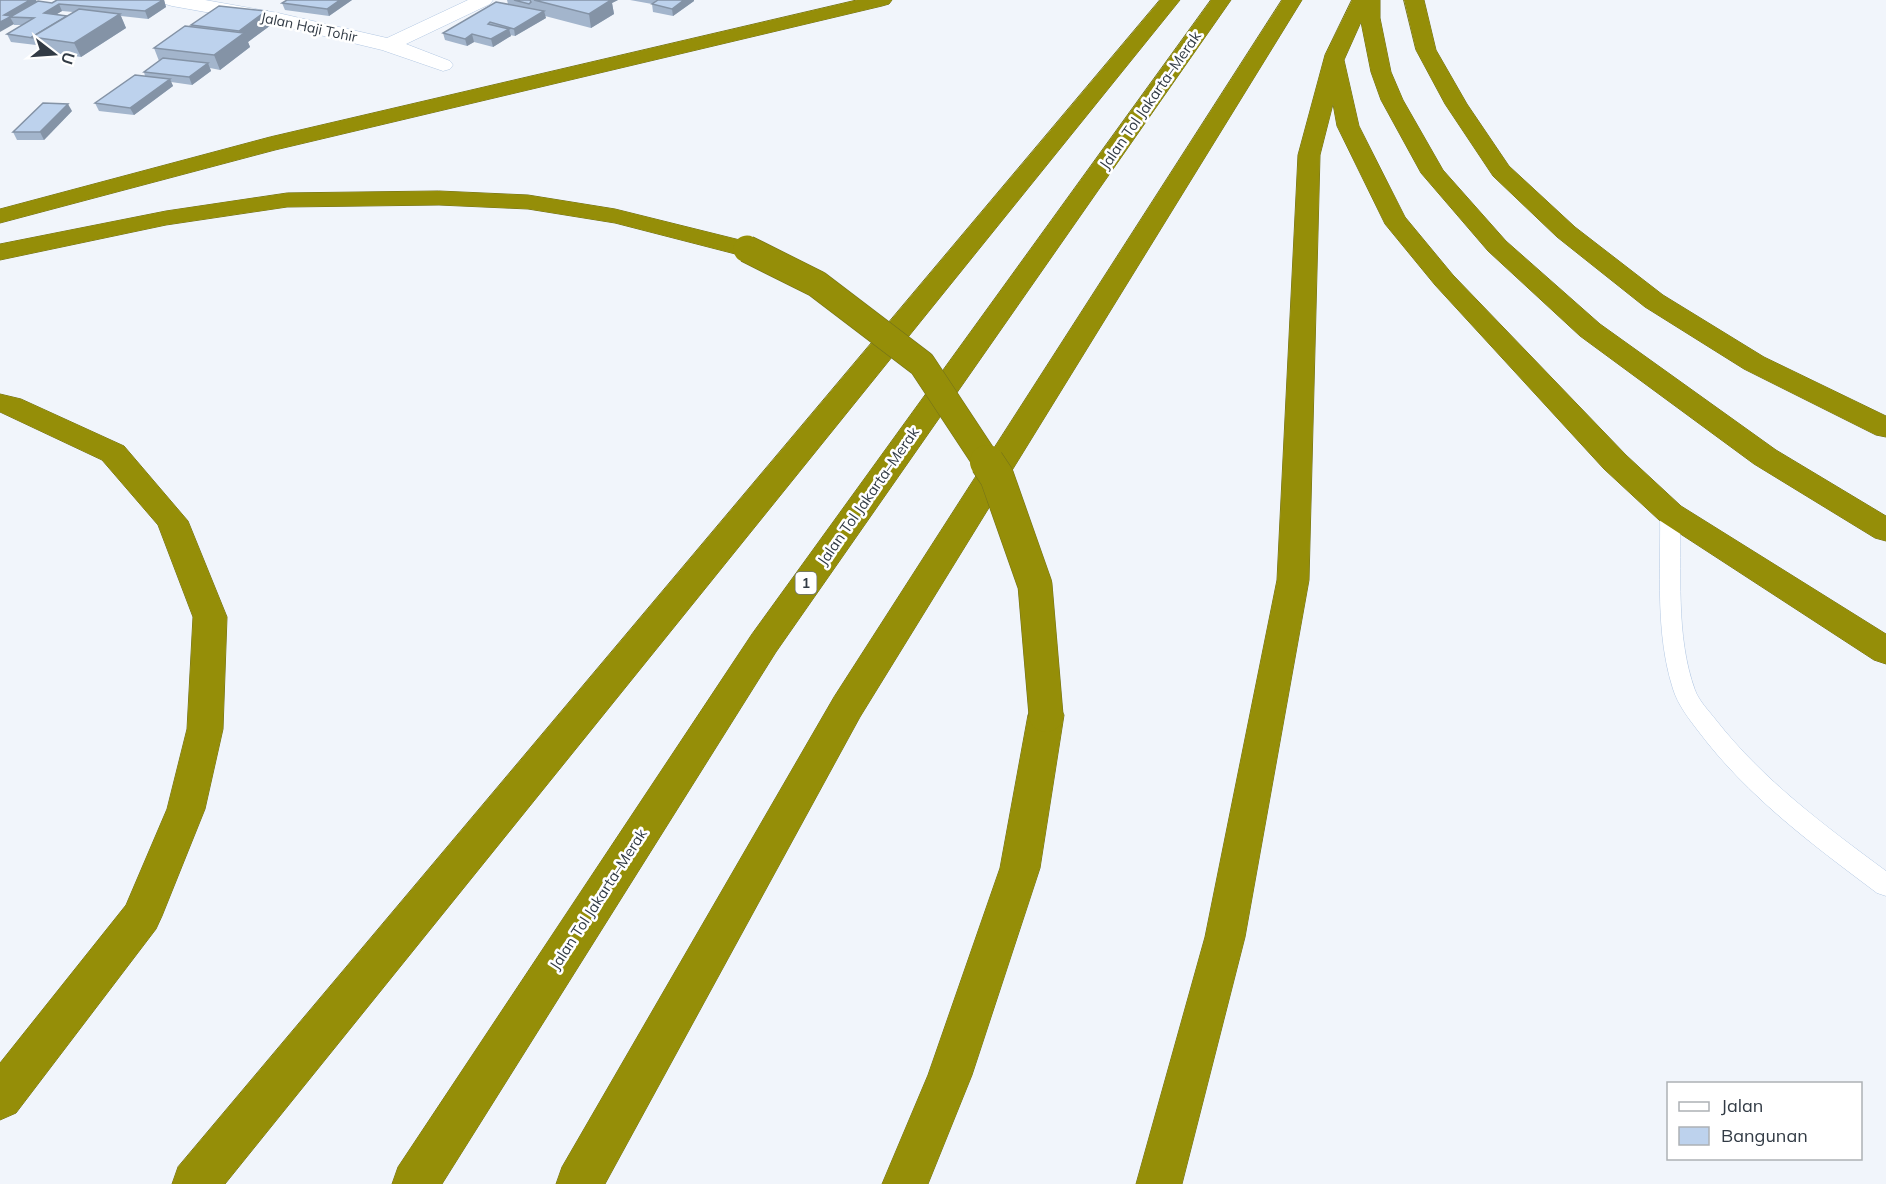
<svg xmlns="http://www.w3.org/2000/svg" width="1886" height="1184" font-family="Mulish,sans-serif">
<rect width="100%" height="100%" fill="#f1f5fb"/>
<g fill="none" stroke-linecap="round" stroke-linejoin="round">
<g stroke="#b3c8e3" stroke-width="1">
<path id="lane" d="M 1670,506 L 1677,508 L 1680,513 C 1682,571 1675,635 1695,690 C 1699,701 1709,711 1716,720 C 1763,780 1825,826 1886,871 L 1886,896 L 1877,893 C 1813,845 1748,797 1699,732 C 1689,719 1678,705 1673,689 C 1655,633 1661,571 1660,513 L 1663,508 Z"/>
</g>
<g stroke="#b3c8e3" stroke-width="1">
<path id="street" d="M 162,0 L 205,0 L 278,13 L 387,38 L 468,0 L 493,0 L 490,4 L 406,44 L 450,61 L 453,65 L 450,69 L 443,71 L 382,50 L 278,25 L 172,6 L 165,4 Z"/>
</g>
<g stroke="#72711d" stroke-width="1">
<g id="highway">
<path d="M 857,0 L 892,0 L 889,4 L 882,6 L 275,150 L 0,223 L 0,209 L 270,137 Z"/>
<path d="M 1160,0 L 1180,0 L 225,1184 L 172,1184 L 178,1167 Z"/>
<path d="M 1211,0 L 1231,0 L 776,652 L 442,1184 L 392,1184 L 398,1167 L 752,634 Z"/>
<path d="M 1282,0 L 1302,0 L 860,717 L 605,1184 L 556,1184 L 562,1167 L 834,697 Z"/>
<path d="M 1352,0 L 1380,0 L 1380,18 L 1391,72 L 1403,100 L 1443,170 L 1506,241 L 1600,324 L 1776,450 L 1886,516 L 1886,541 L 1875,538 L 1754,464 L 1580,336 L 1488,251 L 1421,173 L 1381,100 L 1371,72 L 1361,22 L 1344,60 L 1359,126 L 1405,217 L 1453,275 L 1626,455 L 1681,506 L 1886,634 L 1886,664 L 1874,660 L 1659,520 L 1604,469 L 1435,285 L 1385,224 L 1337,126 L 1333,104 L 1320,155 L 1309,580 L 1245,937 L 1182,1184 L 1136,1184 L 1205,937 L 1277,580 L 1298,155 L 1325,55 Z"/>
<path d="M 1404,0 L 1424,0 L 1436,50 L 1467,104 L 1509,166 L 1575,227 L 1663,295 L 1764,357 L 1886,416 L 1886,437 L 1876,435 L 1744,369 L 1645,307 L 1557,237 L 1493,176 L 1445,104 L 1416,50 Z"/>
<path d="M 439,191 L 528,195 L 615,209 L 756,244 L 760,249 L 756,254 L 747,257 L 615,223 L 528,209 L 439,205 L 287,207 L 166,225 L 0,260 L 0,244 L 166,211 L 287,193 Z"/>
<path d="M 0,394 L 21,399 L 124,446 L 188,521 L 227,617 L 223,729 L 205,809 L 162,916 L 156,929 L 16,1113 L 0,1120 L 0,1063 L 126,905 L 167,809 L 187,729 L 193,617 L 158,525 L 102,460 L 0,412 Z"/>
<path d="M 1046,701 L 1059,705 L 1064,715 L 1040,868 L 972,1075 L 928,1184 L 882,1184 L 928,1075 L 1000,868 L 1028,715 L 1033,705 Z"/>
</g>
</g>
<use href="#lane" fill="#fff" fill-rule="evenodd"/>
<use href="#street" fill="#fff" fill-rule="evenodd"/>
<use href="#highway" fill="#958e08" fill-rule="evenodd"/>
<g stroke="#72711d" stroke-width="28" stroke-linecap="butt">
<path id="highway-bridge-far1" d="M 747,249 L 817,284 L 922,364 L 988,464"/>
</g>
<g stroke="#72711d" stroke-width="35" stroke-linecap="butt">
<path id="highway-bridge" d="M 987,462 L 997,477 L 1035,585 L 1046,715"/>
</g>
<use href="#highway-bridge-far1" stroke="#958e08" stroke-width="27"/>
<use href="#highway-bridge" stroke="#958e08" stroke-width="34"/>
</g>
<g fill="#a3b5cc" fill-rule="evenodd">
<path d="M 0,0 L 36,0 L 37,2 L 52,3 L 57,0 L 164,0 L 166,7 L 148,19 L 121,16 L 126,28 L 81,57 L 39,51 L 36,45 L 11,42 L 7,34 L 23,25 L 14,25 ZM 62,11 L 73,12 L 67,16 L 57,14 Z"/>
<path d="M 352,0 L 329,16 L 285,10 L 282,3 Z"/>
<path d="M 507,0 L 618,0 L 612,3 L 614,14 L 591,28 L 545,16 L 546,18 L 515,36 L 510,35 L 511,36 L 493,47 L 474,42 L 467,46 L 445,40 L 443,33 L 508,4 Z"/>
<path d="M 630,0 L 694,0 L 694,1 L 673,16 L 653,12 L 652,4 Z"/>
<path d="M 266,11 L 271,25 L 248,42 L 250,47 L 220,70 L 210,68 L 211,71 L 192,85 L 171,82 L 173,86 L 134,115 L 99,111 L 95,103 L 145,76 L 144,72 L 159,61 L 154,48 L 192,27 L 191,25 Z"/>
<path d="M 72,111 L 44,140 L 17,140 L 13,132 Z"/>
</g>
<g fill="#8493a6">
<path d="M 30,0 L 36,0 L 38,5 L 10,17 L 14,24 L 0,32 L 0,22 L 4,15 Z"/>
<path d="M 163,0 L 164,0 L 166,7 L 148,19 L 145,11 Z"/>
<path d="M 340,0 L 352,0 L 329,16 L 327,9 Z"/>
<path d="M 605,0 L 618,0 L 612,3 L 614,14 L 591,28 L 589,14 Z"/>
<path d="M 684,0 L 694,0 L 694,1 L 673,16 L 672,9 Z"/>
<path d="M 59,4 L 62,11 L 47,20 L 44,13 Z"/>
<path d="M 266,11 L 271,25 L 248,42 L 250,47 L 220,70 L 214,55 L 241,35 L 239,31 Z"/>
<path d="M 544,11 L 546,18 L 515,36 L 514,29 Z"/>
<path d="M 120,14 L 126,28 L 81,57 L 74,43 Z"/>
<path d="M 509,29 L 511,36 L 493,47 L 491,39 Z"/>
<path d="M 472,34 L 474,42 L 467,46 L 465,39 Z"/>
<path d="M 208,63 L 211,71 L 192,85 L 189,77 Z"/>
<path d="M 170,79 L 173,86 L 134,115 L 130,108 Z"/>
<path d="M 68,104 L 72,111 L 44,140 L 40,132 Z"/>
</g>
<g fill="#bdd2ed" stroke="#8493a6" stroke-width="1.5">
<path d="M 0,0 L 30,0 L 4,15 L 12,16 L 0,22 Z"/>
<path d="M 57,0 L 163,0 L 145,11 L 59,4 L 44,13 L 67,16 L 32,37 L 33,38 L 7,34 L 34,18 L 10,17 L 38,1 L 52,3 Z"/>
<path d="M 287,0 L 340,0 L 327,9 L 282,3 Z"/>
<path d="M 514,0 L 530,0 L 531,2 L 529,4 Z"/>
<path d="M 534,0 L 611,0 L 589,14 Z"/>
<path d="M 658,0 L 684,0 L 672,9 L 652,4 Z"/>
<path d="M 496,2 L 544,11 L 514,29 L 490,22 L 488,24 L 509,29 L 491,39 L 472,34 L 465,39 L 443,33 Z"/>
<path d="M 219,6 L 266,11 L 239,31 L 191,25 Z"/>
<path d="M 79,9 L 120,14 L 74,43 L 32,37 Z"/>
<path d="M 185,26 L 244,33 L 214,55 L 154,48 Z"/>
<path d="M 163,58 L 208,63 L 189,77 L 144,72 Z"/>
<path d="M 135,75 L 170,79 L 130,108 L 95,103 Z"/>
<path d="M 43,103 L 68,104 L 40,132 L 13,132 Z"/>
</g>
<g text-anchor="middle" dominant-baseline="central" stroke-width="5" stroke-linejoin="round" paint-order="stroke">
<g font-size="14" fill="#323b45" stroke="#fff">
<text transform="translate(309 27) rotate(12)">Jalan Haji Tohir</text>
</g>
<rect fill="#fff" stroke="#70767d" stroke-width="1.5" x="795.5" y="572" width="21" height="22" rx="4.5"/>
<g font-size="14" font-weight="bold" fill="#323b45">
<text x="806" y="583">1</text>
</g>
<g font-size="15" fill="#323b45" stroke="#fff">
<text transform="translate(1150 100) rotate(-55)">Jalan Tol Jakarta–Merak</text>
<text transform="translate(868 496) rotate(-55)">Jalan Tol Jakarta–Merak</text>
<text transform="translate(598 899) rotate(-57)">Jalan Tol Jakarta–Merak</text>
</g>
</g>
<rect x="1667" y="1082" width="195" height="78" fill="#ffffff" stroke="#adb1b5" stroke-width="1.5"/>
<rect x="1679" y="1102" width="30" height="9" fill="#ffffff" stroke="#adb1b5" stroke-width="1.5"/>
<text x="1721" y="1112" font-size="18" fill="#323b45">Jalan</text>
<rect x="1679" y="1127" width="30" height="18" fill="#bdd2ed" stroke="#adb1b5" stroke-width="1.5"/>
<text x="1721" y="1142" font-size="18" fill="#323b45">Bangunan</text>
<g transform="translate(54 54) rotate(107)" stroke="#ffffff" stroke-width="4.5" paint-order="stroke">
<path d="M0-4.5L10 22L0 15L-10 22Z" fill="#323b45"/>
<text y="-9" font-size="16" font-weight="bold" text-anchor="middle" fill="#323b45">U</text>
</g>
</svg>
